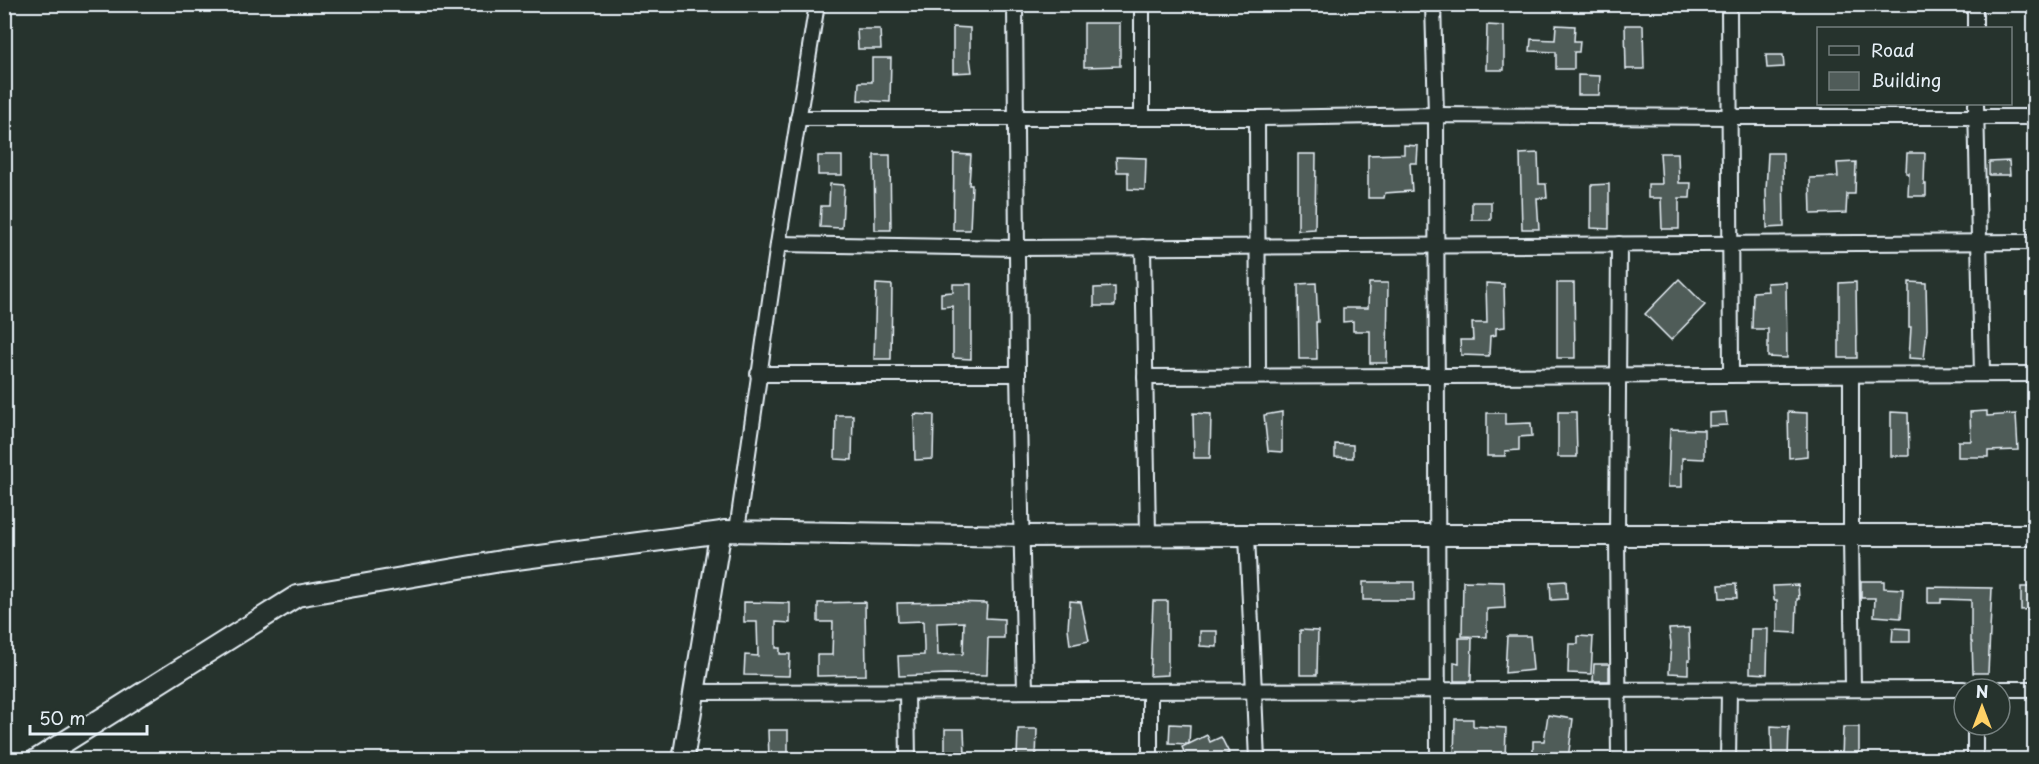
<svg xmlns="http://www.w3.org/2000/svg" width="2039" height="764" font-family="'Playpen Sans',sans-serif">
<rect width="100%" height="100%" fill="#26332d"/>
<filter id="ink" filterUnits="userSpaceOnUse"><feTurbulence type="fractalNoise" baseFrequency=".0167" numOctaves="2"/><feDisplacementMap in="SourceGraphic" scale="12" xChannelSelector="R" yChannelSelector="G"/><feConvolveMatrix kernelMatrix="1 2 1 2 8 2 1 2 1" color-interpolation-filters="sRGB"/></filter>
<g filter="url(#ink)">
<g fill="#505c59" stroke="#e8f1f8" stroke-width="1.5" fill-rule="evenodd">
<path d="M 1084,23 L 1120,23 L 1120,66 L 1084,67 Z"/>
<path d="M 1487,25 L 1504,26 L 1504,70 L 1486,70 Z"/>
<path d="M 1556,25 L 1575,26 L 1574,41 L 1580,41 L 1579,52 L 1574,52 L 1574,69 L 1556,69 L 1556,52 L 1530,51 L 1531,39 L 1555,40 Z"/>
<path d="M 1625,25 L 1643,25 L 1644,69 L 1626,69 Z"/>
<path d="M 953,27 L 970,28 L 970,58 L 972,72 L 953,73 Z"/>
<path d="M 857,29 L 880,29 L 881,49 L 858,49 Z"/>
<path d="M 1766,55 L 1783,55 L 1784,67 L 1767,68 Z"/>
<path d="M 872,58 L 891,58 L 890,102 L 858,100 L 859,82 L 872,82 Z"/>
<path d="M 1578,75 L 1600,76 L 1599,95 L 1578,95 Z"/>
<path d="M 1404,145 L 1418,146 L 1417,163 L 1410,163 L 1412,191 L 1385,193 L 1384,198 L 1368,198 L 1368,155 L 1404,154 Z"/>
<path d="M 1538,153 L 1539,184 L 1546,184 L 1547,198 L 1537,198 L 1539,229 L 1522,229 L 1520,154 Z"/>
<path d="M 1660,153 L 1678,153 L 1679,183 L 1691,183 L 1690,198 L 1679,198 L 1679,229 L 1662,229 L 1661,198 L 1648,198 L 1648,184 L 1662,184 Z"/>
<path d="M 1768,153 L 1783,153 L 1784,227 L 1767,228 L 1766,191 Z"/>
<path d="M 1907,153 L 1925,153 L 1924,184 L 1926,184 L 1926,196 L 1908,196 L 1909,173 L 1906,173 Z"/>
<path d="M 954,154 L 971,155 L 969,185 L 972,185 L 970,230 L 953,230 Z"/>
<path d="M 1298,154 L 1316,154 L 1315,229 L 1298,230 Z"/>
<path d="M 874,155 L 890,155 L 891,230 L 875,230 Z"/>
<rect x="818" y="156" width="24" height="19"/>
<path d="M 1116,157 L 1146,158 L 1145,190 L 1128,189 L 1128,172 L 1117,172 Z"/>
<path d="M 2009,161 L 2010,175 L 1989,175 L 1989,162 Z"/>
<path d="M 1856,162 L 1855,194 L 1847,194 L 1846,213 L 1811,214 L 1810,178 L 1838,177 L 1837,163 Z"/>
<path d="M 830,184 L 844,185 L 842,228 L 820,227 L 821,206 L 829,206 Z"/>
<path d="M 1609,184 L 1609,229 L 1591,228 L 1591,185 Z"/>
<rect x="1472" y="202" width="19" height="18"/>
<path d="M 1679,279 L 1705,305 L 1671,340 L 1645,314 Z"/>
<path d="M 1786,282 L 1787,358 L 1768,357 L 1768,329 L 1752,329 L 1753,292 L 1768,291 L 1767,283 Z"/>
<path d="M 1856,282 L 1857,358 L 1839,358 L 1839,283 Z"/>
<path d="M 1909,282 L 1926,283 L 1927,329 L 1924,359 L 1909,358 L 1911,327 L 1909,327 Z"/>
<path d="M 1316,283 L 1318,322 L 1316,322 L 1317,359 L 1299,359 L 1298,284 Z"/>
<path d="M 1369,283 L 1388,283 L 1387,363 L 1370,363 L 1370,331 L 1353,331 L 1353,321 L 1343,322 L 1343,308 L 1368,308 Z"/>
<path d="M 1486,283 L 1504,284 L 1505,327 L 1496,328 L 1496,335 L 1490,336 L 1489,356 L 1461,355 L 1460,340 L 1473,340 L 1472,323 L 1487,323 Z"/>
<path d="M 1557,283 L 1574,283 L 1575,358 L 1557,358 Z"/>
<path d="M 876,284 L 892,285 L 891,359 L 874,359 Z"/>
<path d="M 953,284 L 971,284 L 971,359 L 953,358 L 953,306 L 941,307 L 941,293 L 953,292 Z"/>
<path d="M 1115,287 L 1115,306 L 1094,306 L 1094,288 Z"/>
<path d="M 1987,411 L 1987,416 L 2016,414 L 2018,450 L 1988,451 L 1988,457 L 1958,457 L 1958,441 L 1971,441 L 1970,412 Z"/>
<path d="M 1282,412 L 1282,452 L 1268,451 L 1264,415 Z"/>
<path d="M 1558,412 L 1576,412 L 1577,457 L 1558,457 Z"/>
<path d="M 1726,412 L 1727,425 L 1709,426 L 1709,413 Z"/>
<path d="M 1788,412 L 1807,413 L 1807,456 L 1789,458 Z"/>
<path d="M 1891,412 L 1908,413 L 1909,456 L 1891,456 Z"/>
<path d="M 1193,413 L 1211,414 L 1210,458 L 1194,458 Z"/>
<path d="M 1487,413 L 1505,413 L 1505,424 L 1531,423 L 1532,436 L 1519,437 L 1519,450 L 1505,451 L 1505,456 L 1487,456 Z"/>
<path d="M 914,414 L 934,415 L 933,459 L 915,460 Z"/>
<path d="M 836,415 L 853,415 L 852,460 L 835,459 Z"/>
<path d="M 1670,429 L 1704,430 L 1704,459 L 1682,458 L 1682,487 L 1668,487 Z"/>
<path d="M 1335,444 L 1353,445 L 1353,458 L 1335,457 Z"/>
<path d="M 1463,581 L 1504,582 L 1505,608 L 1487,609 L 1487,637 L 1462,636 Z"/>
<path d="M 1566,581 L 1567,599 L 1551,600 L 1550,582 Z"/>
<path d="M 1861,581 L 1884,581 L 1884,588 L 1903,589 L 1901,618 L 1874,616 L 1875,598 L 1861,598 Z"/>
<rect x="1363" y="582" width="51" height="18"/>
<path d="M 1736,584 L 1737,598 L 1720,598 L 1719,585 Z"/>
<path d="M 1798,585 L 1799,599 L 1797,599 L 1796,633 L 1777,632 L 1777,600 L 1774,600 L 1773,586 Z"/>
<path d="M 1928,587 L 1992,588 L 1988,673 L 1973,673 L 1972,642 L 1971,642 L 1971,600 L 1941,599 L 1941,603 L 1928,603 Z"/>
<path d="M 2021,587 L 2034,587 L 2034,609 L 2021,610 Z"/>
<path d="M 1070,601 L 1081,602 L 1089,641 L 1070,645 L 1068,628 Z"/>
<path d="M 1153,601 L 1168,601 L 1168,675 L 1150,676 Z"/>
<path d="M 744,602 L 790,603 L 790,623 L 776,622 L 776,648 L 780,648 L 780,654 L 790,654 L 789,676 L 744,675 L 745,655 L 758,656 L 757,622 L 744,622 Z"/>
<path d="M 865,602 L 866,675 L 817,676 L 817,655 L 832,655 L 833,622 L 818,622 L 818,603 Z"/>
<path d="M 950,602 L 987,603 L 986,618 L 1004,619 L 1004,638 L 988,638 L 987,675 L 947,674 L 899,676 L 898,656 L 924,655 L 924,646 L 923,621 L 898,622 L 897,603 ZM 964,622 L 963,654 L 938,655 L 937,623 Z"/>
<path d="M 1689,628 L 1690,660 L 1688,660 L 1688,674 L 1669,673 L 1671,643 L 1669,629 Z"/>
<path d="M 1893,628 L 1910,629 L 1910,642 L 1892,642 Z"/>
<path d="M 1751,629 L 1768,629 L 1767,674 L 1750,673 Z"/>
<path d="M 1300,630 L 1318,631 L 1317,675 L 1300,675 Z"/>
<path d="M 1200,631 L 1217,631 L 1217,647 L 1200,646 Z"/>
<path d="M 1507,636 L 1530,636 L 1533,670 L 1505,673 Z"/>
<path d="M 1578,636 L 1593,637 L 1591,674 L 1568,673 L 1569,644 L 1578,644 Z"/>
<path d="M 1459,638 L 1472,638 L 1471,681 L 1454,681 L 1454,662 L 1459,663 Z"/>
<path d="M 1594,664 L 1609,664 L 1609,681 L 1593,681 Z"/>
<path d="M 1548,715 L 1573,719 L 1568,759 L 1533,759 L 1533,741 L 1544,741 Z"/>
<path d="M 1455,719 L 1473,719 L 1473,726 L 1506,728 L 1505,759 L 1454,759 Z"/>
<path d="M 1170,724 L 1190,725 L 1189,744 L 1207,735 L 1210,742 L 1221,737 L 1229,753 L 1216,759 L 1187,759 L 1182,747 L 1188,744 L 1169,743 Z"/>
<path d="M 1771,726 L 1789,727 L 1788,759 L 1772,759 Z"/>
<path d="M 1843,727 L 1859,727 L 1859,759 L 1842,759 Z"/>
<path d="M 945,729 L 964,729 L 965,755 L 945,755 Z"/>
<path d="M 1018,729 L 1037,729 L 1036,759 L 1017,759 Z"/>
<path d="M 768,730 L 788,730 L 788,759 L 769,759 Z"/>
</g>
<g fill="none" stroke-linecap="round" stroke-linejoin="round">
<g stroke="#e8f1f8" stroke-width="18">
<g id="street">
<path d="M 1015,4 L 1018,374 L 1025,691"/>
<path d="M 1433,4 L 1436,115 L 1438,760"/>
<path d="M 1729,4 L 1731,375"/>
<path d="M 1975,4 L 1975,28"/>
<path d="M 1976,104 L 1982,374"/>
<path d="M 798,118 L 1257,118 L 1436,115 L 1730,117 L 2034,117"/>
<path d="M 1142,118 L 1142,4"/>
<path d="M 1257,118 L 1258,376"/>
<path d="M 778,244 L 1017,248 L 2034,242"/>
<path d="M 1619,244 L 1617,536 L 1619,760"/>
<path d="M 1143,247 L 1148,535"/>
<path d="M 758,374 L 1018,374"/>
<path d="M 1851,375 L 1851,536 L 1853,689"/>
<path d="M 1145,377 L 2034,374"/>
<path d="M 737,530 L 778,244 L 817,4"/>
<path d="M 1247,535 L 1257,760"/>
<path d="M 2000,689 L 2034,689"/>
<path d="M 1150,691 L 1150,760"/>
<path d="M 694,692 L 1964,689"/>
<path d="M 907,692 L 908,760"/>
<path d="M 1975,725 L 1975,760"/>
<path d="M 1728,760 L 1729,690"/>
</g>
</g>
<g stroke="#e8f1f8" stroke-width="24">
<g id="secondary">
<path d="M 36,760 L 297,596 L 501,561 L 722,532"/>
<path d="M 683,760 L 720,535 L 724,531 L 1022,536 L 1247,535 L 2034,535"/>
</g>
</g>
<use href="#street" stroke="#26332d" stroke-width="14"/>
<use href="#secondary" stroke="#26332d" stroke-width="20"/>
</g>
</g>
<rect width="2039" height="764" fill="none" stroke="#26332d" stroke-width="24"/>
<rect x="12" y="12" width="2015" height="740" fill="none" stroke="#e8f1f8" stroke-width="2" filter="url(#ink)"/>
<rect x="1817" y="27" width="195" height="78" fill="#26332d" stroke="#747f7e" stroke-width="1.5"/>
<rect x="1829" y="46" width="30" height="9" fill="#26332d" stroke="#747f7e" stroke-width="1.5"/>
<text x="1871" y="57" font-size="18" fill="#e8f1f8">Road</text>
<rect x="1829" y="72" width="30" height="18" fill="#505c59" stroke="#747f7e" stroke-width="1.5"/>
<text x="1871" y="87" font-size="18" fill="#e8f1f8">Building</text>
<g transform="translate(1982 707)"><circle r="28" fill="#26332d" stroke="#747f7e" stroke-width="1.5"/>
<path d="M0-4.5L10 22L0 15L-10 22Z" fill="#ffd166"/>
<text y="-9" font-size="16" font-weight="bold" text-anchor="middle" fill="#e8f1f8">N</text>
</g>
<path d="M30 725v9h117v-9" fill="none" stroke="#e8f1f8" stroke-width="3"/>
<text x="39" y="725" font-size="18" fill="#e8f1f8" stroke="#26332d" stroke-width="4.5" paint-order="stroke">50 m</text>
</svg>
